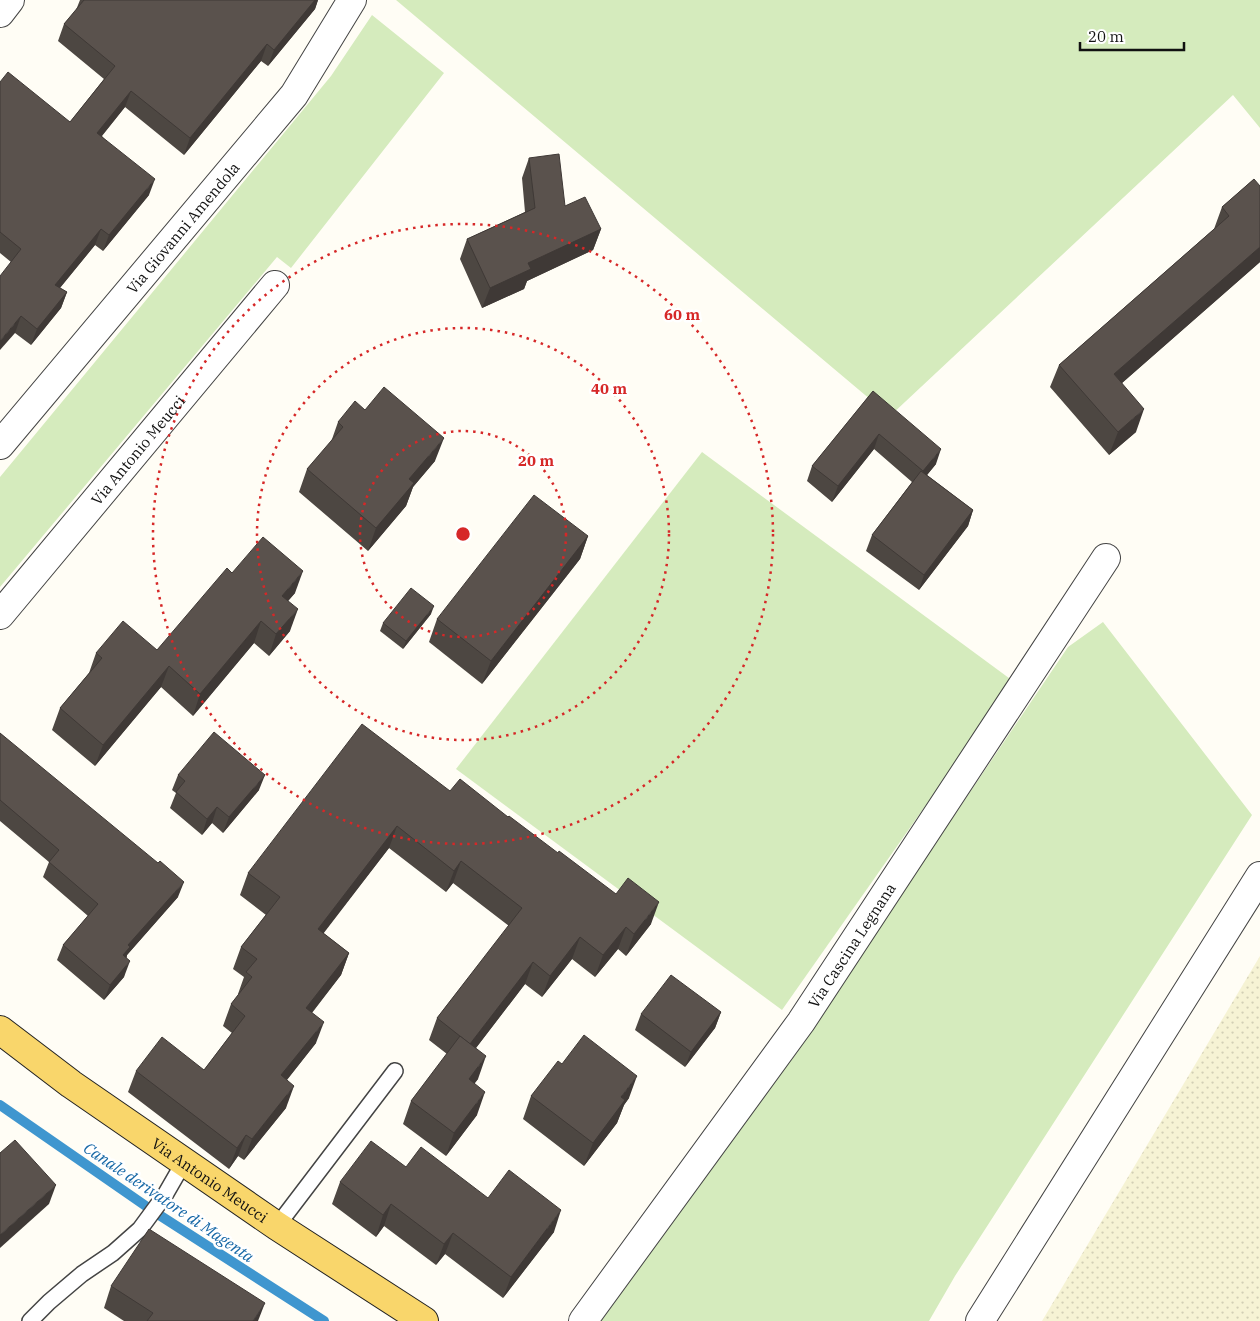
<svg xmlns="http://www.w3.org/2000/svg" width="1260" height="1321" font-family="'IBM Plex Serif',serif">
<defs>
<pattern id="farmland-dots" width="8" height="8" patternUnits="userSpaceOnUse" patternTransform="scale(1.25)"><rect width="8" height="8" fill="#f6f3d4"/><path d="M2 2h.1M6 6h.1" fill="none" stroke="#d2cfb5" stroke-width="1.8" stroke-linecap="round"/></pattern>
</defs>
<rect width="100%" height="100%" fill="#fffdf5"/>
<path fill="url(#farmland-dots)" d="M 1260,956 L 1260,1321 L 1042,1321 Z"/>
<g fill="#d5ebbd">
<path d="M 396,0 L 1260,0 L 1260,128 L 1233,95 L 890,416 Z"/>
<path d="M 372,15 L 444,73 L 291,268 L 277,257 L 0,587 L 0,477 L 331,76 Z"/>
<path d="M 702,452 L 1013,681 L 782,1010 L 456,769 Z"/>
<path d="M 1103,622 L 1252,815 L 955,1276 L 929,1321 L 601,1321 L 806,1035 L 1068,647 Z"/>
</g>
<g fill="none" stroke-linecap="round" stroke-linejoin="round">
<path stroke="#3f96cf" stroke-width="10" d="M 0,1105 L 153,1211 L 324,1321"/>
<g stroke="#444" stroke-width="18">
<g id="service">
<path d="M 277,1226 L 395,1071"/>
<path d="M 30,1321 L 49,1302 L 82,1274 L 113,1253 L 140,1229 L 165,1195 L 184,1162"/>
</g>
</g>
<g stroke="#444" stroke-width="30">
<g id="minor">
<path d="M 0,13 L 10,0"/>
<path id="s1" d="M 0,445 L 294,95 L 352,0"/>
<path id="s2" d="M 0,615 L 275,285"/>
<path id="s3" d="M 583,1321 L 801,1022 L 1106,558"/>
</g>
</g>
<g stroke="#444" stroke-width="30">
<path id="tertiary" d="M 980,1321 L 1260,876"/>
</g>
<g stroke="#222" stroke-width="30">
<g id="primary">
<path id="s4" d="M 0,1030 L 71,1084 L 277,1226 L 424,1321"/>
</g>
</g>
<use href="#service" stroke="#fff" stroke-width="15"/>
<use href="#minor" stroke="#fff" stroke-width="28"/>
<use href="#tertiary" stroke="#fff" stroke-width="28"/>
<use href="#primary" stroke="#f9d66b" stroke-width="28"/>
</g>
<g fill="#4d4742">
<path d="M 80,0 L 318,0 L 315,9 L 268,66 L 261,61 L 184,155 L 125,107 L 102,136 L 149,195 L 103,251 L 95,245 L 60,288 L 67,292 L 61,308 L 31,345 L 15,333 L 11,262 L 0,253 L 0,82 L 70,122 L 104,79 L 58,41 L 64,24 L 76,10 Z"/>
<path d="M 529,158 L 565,206 L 601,229 L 593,250 L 527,281 L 524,289 L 482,308 L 460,259 L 467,239 L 525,212 L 522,178 Z"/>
<path d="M 1254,179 L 1260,262 L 1122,383 L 1136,432 L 1109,455 L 1050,387 L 1059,365 L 1214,229 L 1222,207 Z"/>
<path d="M 873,391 L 936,464 L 927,475 L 973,510 L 968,526 L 919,590 L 866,551 L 872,535 L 912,482 L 874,449 L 832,502 L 807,481 L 812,466 Z"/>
<path d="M 365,410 L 435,461 L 413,487 L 406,506 L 368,551 L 299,492 L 307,469 L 331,442 L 338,422 Z"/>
<path d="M 588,536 L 580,559 L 482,684 L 429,642 L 437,619 Z"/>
<path d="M 232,573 L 295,593 L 288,601 L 290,631 L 269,656 L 254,643 L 193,716 L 161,687 L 95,766 L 52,730 L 60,708 L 89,673 L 96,653 L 157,650 Z"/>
<path d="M 431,614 L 403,649 L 380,631 L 383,623 Z"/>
<path d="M 0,733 L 178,897 L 127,955 L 124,977 L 104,1000 L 57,960 L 63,945 L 88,916 L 43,877 L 49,862 L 0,821 Z"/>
<path d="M 178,775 L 259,790 L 223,833 L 212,823 L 202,835 L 170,808 L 176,793 L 172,790 Z"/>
<path d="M 450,791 L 508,817 L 651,924 L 626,956 L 618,949 L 595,977 L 572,959 L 542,997 L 525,984 L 476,1048 L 478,1079 L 474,1084 L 477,1115 L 446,1156 L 403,1124 L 411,1101 L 447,1054 L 429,1040 L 437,1018 L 509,926 L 453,883 L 446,892 L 389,848 L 323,933 L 349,953 L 341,975 L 312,1013 L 316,1043 L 287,1080 L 286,1108 L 244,1160 L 238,1156 L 229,1169 L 128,1092 L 136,1071 L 204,1070 L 232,1033 L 223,1026 L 231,1004 L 239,994 L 238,994 L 244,977 L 233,969 L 241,947 L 266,915 L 240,895 L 248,873 Z"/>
<path d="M 721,1012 L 715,1028 L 685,1067 L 635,1030 L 641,1014 Z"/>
<path d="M 562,1064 L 629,1098 L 624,1105 L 617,1123 L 584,1166 L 523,1119 L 531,1096 Z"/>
<path d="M 406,1167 L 488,1198 L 554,1232 L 503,1298 L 445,1254 L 436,1265 L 384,1226 L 376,1237 L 332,1204 L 340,1182 Z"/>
<path d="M 111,1286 L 258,1321 L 124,1321 L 104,1308 Z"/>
</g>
<g fill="#3f3936">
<path d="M 315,0 L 318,0 L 315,9 L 268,66 L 274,50 Z"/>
<path d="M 267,44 L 261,61 L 184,155 L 190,138 Z"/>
<path d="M 131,91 L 125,107 L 91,149 L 97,133 Z"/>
<path d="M 155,179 L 149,195 L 103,251 L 109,235 Z"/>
<path d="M 101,229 L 95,245 L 49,301 L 55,285 Z"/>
<path d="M 601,229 L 593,250 L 527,281 L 524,289 L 482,308 L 490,288 L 528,263 Z"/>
<path d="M 1260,247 L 1260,262 L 1106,397 L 1114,374 Z"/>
<path d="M 67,292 L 61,308 L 31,345 L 37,329 Z"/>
<path d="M 21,316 L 15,333 L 0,350 L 0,341 Z"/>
<path d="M 1144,409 L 1136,432 L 1109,455 L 1118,432 Z"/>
<path d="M 879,434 L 874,449 L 832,502 L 838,486 Z"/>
<path d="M 444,438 L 435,461 L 413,487 L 406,506 L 368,551 L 376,528 L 409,479 Z"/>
<path d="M 941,449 L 936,464 L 918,486 L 923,471 Z"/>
<path d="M 973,510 L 968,526 L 919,590 L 924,575 Z"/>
<path d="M 588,536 L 580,559 L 482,684 L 491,661 Z"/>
<path d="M 303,571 L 295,593 L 274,617 L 282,596 Z"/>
<path d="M 434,606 L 431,614 L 403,649 L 406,641 Z"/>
<path d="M 298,609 L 290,631 L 269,656 L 276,634 Z"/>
<path d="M 261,621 L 254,643 L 193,716 L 200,694 Z"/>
<path d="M 169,666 L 161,687 L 95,766 L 103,745 Z"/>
<path d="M 265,775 L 259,790 L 223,833 L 229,817 Z"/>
<path d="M 217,807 L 212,823 L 202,835 L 207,819 Z"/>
<path d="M 397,826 L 389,848 L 310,951 L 318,929 Z"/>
<path d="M 461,861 L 453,883 L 446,892 L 454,871 Z"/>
<path d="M 184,882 L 178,897 L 127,955 L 125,962 L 123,955 L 128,945 Z"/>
<path d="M 659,902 L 651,924 L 626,956 L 634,934 Z"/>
<path d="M 626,927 L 618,949 L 595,977 L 603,955 Z"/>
<path d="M 580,937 L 572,959 L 542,997 L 550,976 Z"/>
<path d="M 349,953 L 341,975 L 298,1030 L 306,1008 Z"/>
<path d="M 130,961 L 124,977 L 104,1000 L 110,985 Z"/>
<path d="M 533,962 L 525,984 L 462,1066 L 470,1044 Z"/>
<path d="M 721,1012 L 715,1028 L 685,1067 L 691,1052 Z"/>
<path d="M 324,1022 L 316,1043 L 273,1097 L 281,1075 Z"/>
<path d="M 486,1056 L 478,1079 L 460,1102 L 469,1079 Z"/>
<path d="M 637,1076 L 629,1098 L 624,1105 L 617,1123 L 584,1166 L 593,1143 L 621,1097 Z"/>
<path d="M 294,1086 L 286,1108 L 244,1160 L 252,1139 Z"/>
<path d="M 485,1092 L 477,1115 L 446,1156 L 454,1133 Z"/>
<path d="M 246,1135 L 238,1156 L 229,1169 L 237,1148 Z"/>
<path d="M 56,1185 L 49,1204 L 0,1248 L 0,1235 Z"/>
<path d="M 391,1204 L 384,1226 L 376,1237 L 383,1215 Z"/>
<path d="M 561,1210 L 554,1232 L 503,1298 L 511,1277 Z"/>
<path d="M 453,1233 L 445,1254 L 436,1265 L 444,1244 Z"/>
<path d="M 265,1303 L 258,1321 L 253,1321 Z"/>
</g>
<g fill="#5a524d" stroke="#3f3936">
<path d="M 84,0 L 315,0 L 274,50 L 267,44 L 190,138 L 131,91 L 97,133 L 155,179 L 109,235 L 101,229 L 55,285 L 67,292 L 37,329 L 21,316 L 0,341 L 0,276 L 21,249 L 0,232 L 0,82 L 8,72 L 70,122 L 115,66 L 64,24 Z"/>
<path d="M 559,154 L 565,206 L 585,197 L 601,229 L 528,263 L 531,269 L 490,288 L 467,239 L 535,208 L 529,158 Z"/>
<path d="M 1254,179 L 1260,186 L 1260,247 L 1114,374 L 1144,409 L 1118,432 L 1059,365 L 1229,216 L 1222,207 Z"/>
<path d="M 384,387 L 444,438 L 409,479 L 414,483 L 376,528 L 307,469 L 343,427 L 338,422 L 355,401 L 365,410 Z"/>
<path d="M 873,391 L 941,449 L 923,471 L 879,434 L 838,486 L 812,466 Z"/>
<path d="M 921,471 L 973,510 L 924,575 L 872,535 Z"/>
<path d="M 534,495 L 588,536 L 491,661 L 437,619 Z"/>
<path d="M 263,537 L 303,571 L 282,596 L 298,609 L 276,634 L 261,621 L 200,694 L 169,666 L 103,745 L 60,708 L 102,658 L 96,653 L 123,621 L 157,650 L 227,568 L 232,573 Z"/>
<path d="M 411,588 L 434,606 L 406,641 L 383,623 Z"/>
<path d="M 362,724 L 450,791 L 460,779 L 508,817 L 509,816 L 558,853 L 559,851 L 616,894 L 628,878 L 659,902 L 634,934 L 626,927 L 603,955 L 580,937 L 550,976 L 533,962 L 470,1044 L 437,1018 L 522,908 L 461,861 L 454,871 L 397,826 L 318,929 L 349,953 L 306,1008 L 324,1022 L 281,1075 L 294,1086 L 252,1139 L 246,1135 L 237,1148 L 136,1071 L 162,1037 L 204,1070 L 245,1016 L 231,1004 L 252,977 L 246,972 L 257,959 L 241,947 L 280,897 L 248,873 Z"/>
<path d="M 214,732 L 265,775 L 229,817 L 217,807 L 207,819 L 176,792 L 185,781 L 178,775 Z"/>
<path d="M 0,733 L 158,863 L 160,861 L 184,882 L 128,945 L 130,947 L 123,955 L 130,961 L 110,985 L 63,945 L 98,904 L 49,862 L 59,850 L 0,800 Z"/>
<path d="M 671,975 L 721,1012 L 691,1052 L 641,1014 Z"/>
<path d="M 584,1035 L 637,1076 L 621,1097 L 625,1100 L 593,1143 L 531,1096 L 558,1061 L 562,1064 Z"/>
<path d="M 460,1036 L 486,1056 L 469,1079 L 485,1092 L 454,1133 L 411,1101 Z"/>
<path d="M 15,1140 L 56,1185 L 0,1235 L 0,1153 Z"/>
<path d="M 371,1141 L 406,1167 L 421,1147 L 488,1198 L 509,1170 L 561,1210 L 511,1277 L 453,1233 L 444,1244 L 391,1204 L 383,1215 L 340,1182 Z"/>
<path d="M 149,1229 L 265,1303 L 253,1321 L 147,1321 L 153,1313 L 111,1286 Z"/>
</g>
<g fill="none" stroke="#d62828" stroke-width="2.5" stroke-dasharray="2.5 5">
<circle cx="463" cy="534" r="103"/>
<circle cx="463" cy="534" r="206"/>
<circle cx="463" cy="534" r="310"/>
</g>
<g text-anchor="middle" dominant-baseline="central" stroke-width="5" stroke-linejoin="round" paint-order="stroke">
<g font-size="15" fill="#111" stroke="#fff">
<text stroke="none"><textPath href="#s1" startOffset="284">Via Giovanni Amendola</textPath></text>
<text stroke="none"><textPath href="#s2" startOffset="215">Via Antonio Meucci</textPath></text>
<text stroke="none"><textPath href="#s3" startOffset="462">Via Cascina Legnana</textPath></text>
<text stroke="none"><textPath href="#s4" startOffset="258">Via Antonio Meucci</textPath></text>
</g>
<g font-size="16" font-style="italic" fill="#1768a6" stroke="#fff">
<text transform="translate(169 1202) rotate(34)">Canale derivatore di Magenta</text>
</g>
</g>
<circle cx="463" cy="534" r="8" fill="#d62828" stroke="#fff" stroke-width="2.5"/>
<g font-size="15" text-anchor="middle" font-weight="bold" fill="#d62828" stroke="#fff" stroke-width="5" stroke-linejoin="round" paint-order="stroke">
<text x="682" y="320">60 m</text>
<text x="609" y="394">40 m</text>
<text x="536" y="466">20 m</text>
</g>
<path d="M1080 42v8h104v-8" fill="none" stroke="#111111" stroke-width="2.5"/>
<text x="1088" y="42" font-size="15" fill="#111111" stroke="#ffffff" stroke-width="4" paint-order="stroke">20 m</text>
</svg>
